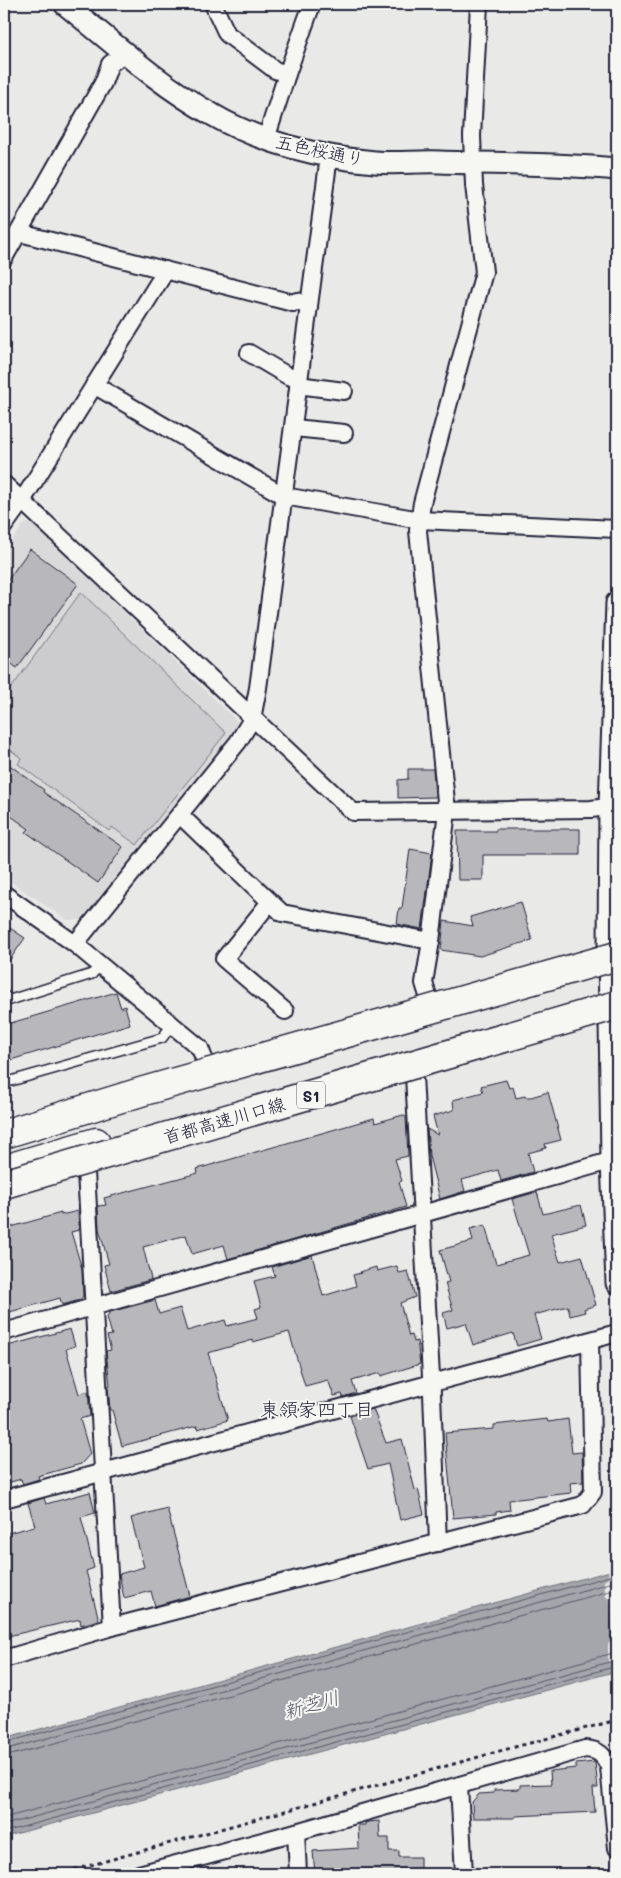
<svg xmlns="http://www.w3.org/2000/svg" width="621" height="1878" font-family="Mali,'Klee One',sans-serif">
<rect width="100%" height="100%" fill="#e9e9e7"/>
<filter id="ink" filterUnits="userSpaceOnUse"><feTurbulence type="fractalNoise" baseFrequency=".02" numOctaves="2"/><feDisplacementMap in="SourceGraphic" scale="10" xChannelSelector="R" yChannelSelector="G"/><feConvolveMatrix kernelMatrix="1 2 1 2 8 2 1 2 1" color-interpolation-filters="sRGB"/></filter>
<g filter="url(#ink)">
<path fill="#dadada" d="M 32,523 L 240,724 L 81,920 L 67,920 L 4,877 L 4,552 L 24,524 Z"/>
<path fill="#ccccce" stroke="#777784" d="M 81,592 L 226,733 L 137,845 L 112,827 L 109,831 L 18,764 L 21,758 L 4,745 L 4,698 Z"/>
<path fill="#a5a5ac" stroke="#71717f" d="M 617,1569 L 617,1671 L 4,1837 L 4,1739 Z"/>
<path fill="#e9e9e7" d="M 617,1567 L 617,1673 L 614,1674 L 614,1664 L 608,1661 L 608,1644 L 613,1640 L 610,1599 L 606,1597 L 604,1581 L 609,1578 L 608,1569 Z"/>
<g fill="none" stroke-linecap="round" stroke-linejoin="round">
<g stroke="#565668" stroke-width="1">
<path d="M 4,1743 L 617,1574"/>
<path d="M 4,1750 L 617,1581"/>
<path d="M 4,1757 L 617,1589"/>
<path d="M 4,1818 L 617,1652"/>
<path d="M 4,1825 L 617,1660"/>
<path d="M 4,1832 L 617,1666"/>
</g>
</g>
<g fill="#b8b8bc" stroke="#22223b">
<path d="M 30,549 L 78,584 L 17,668 L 4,658 L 4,585 Z"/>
<path d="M 4,761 L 44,790 L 43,792 L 123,847 L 98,883 L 26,832 L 29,829 L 4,811 Z"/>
<path d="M 408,769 L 433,769 L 435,797 L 398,798 L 398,780 L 408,779 Z"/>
<path d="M 496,829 L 580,829 L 580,855 L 483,855 L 483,880 L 458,880 L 457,831 L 496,831 Z"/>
<path d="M 410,849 L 432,853 L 422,929 L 397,924 L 399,908 L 402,908 Z"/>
<path d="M 521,902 L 532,940 L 480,956 L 441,950 L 444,921 L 473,926 L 470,917 Z"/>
<path d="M 4,924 L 25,938 L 4,968 Z"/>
<path d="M 116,992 L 121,1008 L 125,1006 L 130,1024 L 4,1062 L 4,1025 Z"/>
<path d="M 506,1080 L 509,1088 L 513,1087 L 516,1098 L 525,1096 L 525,1097 L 531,1097 L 548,1092 L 561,1140 L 545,1144 L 546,1148 L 528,1153 L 533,1172 L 501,1181 L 498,1170 L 462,1180 L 465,1191 L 440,1199 L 429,1156 L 427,1129 L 438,1135 L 433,1116 L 454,1110 L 453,1100 L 483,1092 L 481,1086 Z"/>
<path d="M 403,1115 L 406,1117 L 408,1156 L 395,1159 L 402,1181 L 399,1182 L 406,1207 L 228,1259 L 224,1245 L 192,1254 L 186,1235 L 143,1247 L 151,1279 L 150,1280 L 111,1291 L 104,1265 L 109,1264 L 99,1229 L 98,1206 L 106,1205 L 104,1198 L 198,1173 L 197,1169 L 374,1118 L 375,1123 Z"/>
<path d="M 537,1192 L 543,1214 L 581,1205 L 586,1225 L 551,1234 L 560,1262 L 582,1256 L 596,1305 L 584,1309 L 585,1312 L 570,1316 L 568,1306 L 534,1315 L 541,1339 L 517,1346 L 513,1333 L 473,1345 L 466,1323 L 447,1328 L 443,1313 L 453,1310 L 445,1283 L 449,1282 L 440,1250 L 473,1241 L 470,1229 L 485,1225 L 496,1264 L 529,1255 L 512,1199 Z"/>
<path d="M 78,1211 L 79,1230 L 71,1232 L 82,1269 L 83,1296 L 80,1300 L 62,1305 L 60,1298 L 6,1313 L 4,1304 L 4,1229 L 61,1213 L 61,1215 Z"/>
<path d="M 312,1255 L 323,1296 L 356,1286 L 353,1275 L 361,1273 L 360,1272 L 376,1267 L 377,1271 L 397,1266 L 399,1273 L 408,1271 L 415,1297 L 400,1303 L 409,1336 L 412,1335 L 414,1342 L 417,1341 L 420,1364 L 381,1376 L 380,1373 L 352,1381 L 356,1393 L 343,1397 L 342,1394 L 334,1396 L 328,1380 L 305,1386 L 289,1332 L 253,1342 L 253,1340 L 208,1353 L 228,1420 L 198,1429 L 197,1426 L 122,1446 L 112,1410 L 110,1410 L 108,1386 L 110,1385 L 106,1351 L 111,1350 L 107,1336 L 112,1335 L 107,1317 L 110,1312 L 155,1300 L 159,1314 L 180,1308 L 187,1331 L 225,1320 L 227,1326 L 258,1318 L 255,1309 L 261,1307 L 254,1281 L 275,1276 L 272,1267 Z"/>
<path d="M 70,1329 L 75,1346 L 66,1349 L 79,1394 L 88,1391 L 90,1416 L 80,1419 L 90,1454 L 81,1464 L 38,1476 L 39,1479 L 23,1484 L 21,1479 L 4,1484 L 4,1347 Z"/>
<path d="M 373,1409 L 386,1443 L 402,1439 L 415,1490 L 418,1489 L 424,1514 L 400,1520 L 388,1464 L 368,1469 L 350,1416 Z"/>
<path d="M 547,1419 L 548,1422 L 568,1419 L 572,1453 L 582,1452 L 583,1482 L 570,1483 L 571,1493 L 509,1500 L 510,1510 L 496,1512 L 496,1514 L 453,1518 L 445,1433 L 494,1429 L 494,1425 Z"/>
<path d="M 90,1492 L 95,1513 L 81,1517 L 94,1568 L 86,1571 L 99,1620 L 81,1625 L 80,1619 L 4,1637 L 4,1534 L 35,1526 L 28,1503 L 44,1498 L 46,1504 Z"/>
<path d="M 167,1508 L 190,1596 L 155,1606 L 151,1591 L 124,1598 L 119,1574 L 144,1567 L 131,1518 Z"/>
<path d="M 595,1762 L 598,1788 L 593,1788 L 595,1812 L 515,1816 L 515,1818 L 473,1818 L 472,1802 L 479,1794 L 494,1793 L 494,1790 L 520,1789 L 520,1785 L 551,1784 L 550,1771 L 576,1768 L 576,1764 Z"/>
<path d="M 379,1821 L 380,1838 L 389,1838 L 389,1851 L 399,1851 L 399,1857 L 420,1857 L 420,1874 L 315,1874 L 313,1851 L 359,1848 L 358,1825 L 365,1825 L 365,1823 L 368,1822 Z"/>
</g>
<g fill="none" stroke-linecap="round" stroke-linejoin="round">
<g stroke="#22223b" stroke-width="12">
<g id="service">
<path d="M 4,995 L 10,1000 L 92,974 L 100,965"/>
<path d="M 4,1083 L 162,1038 L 172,1025"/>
</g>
</g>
<g stroke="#22223b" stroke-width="20">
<g id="minor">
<path d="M 213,4 L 227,34 L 275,70 L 287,74"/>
<path d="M 266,139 L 287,74 L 312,4"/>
<path d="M 20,233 L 293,303 L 297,301 L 309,307"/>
<path d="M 4,258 L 103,83 L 110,64 L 125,53"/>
<path d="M 249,353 L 288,376 L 299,379"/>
<path d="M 94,385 L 284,496 L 420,520 L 617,529"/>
<path d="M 298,385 L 344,391"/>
<path d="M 294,428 L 344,433"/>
<path d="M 4,484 L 353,812 L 591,809 L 617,806"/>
<path d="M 4,526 L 22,501 L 160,280 L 165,270"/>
<path d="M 180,815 L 282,913 L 431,941"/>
<path d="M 4,894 L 75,944 L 200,1048 L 206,1064"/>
<path d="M 270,902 L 224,959 L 285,1011"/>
<path d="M 75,944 L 238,742 L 252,719 L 258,688 C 282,511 305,333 329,156"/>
<path d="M 429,999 L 424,983 L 431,941 L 447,811 L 418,531 L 422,503 L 484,272 L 474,185 L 472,136 L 479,4"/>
<path d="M 414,1076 L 432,1394 L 438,1543"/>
<path d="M 86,1172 L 112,1627"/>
<path d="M 4,1332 L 617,1159"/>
<path d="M 4,1499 L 617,1333"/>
<path d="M 4,1659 L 112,1627 L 583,1505 L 593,1492 L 590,1341"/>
<path d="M 459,1786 L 464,1874"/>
<path d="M 296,1832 L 298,1874"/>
<path d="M 139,1874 L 296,1832 L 585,1749 C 599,1750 604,1755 609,1767 L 617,1848"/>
</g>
</g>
<g stroke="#22223b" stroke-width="25">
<g id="tertiary">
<path d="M 65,4 C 112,42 159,85 213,115 C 259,142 322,158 375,162 C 397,164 418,161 440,162 C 498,164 559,163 617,169"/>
<path d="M 617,603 L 610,807 L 609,946 L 612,1161 L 617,1283"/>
</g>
</g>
<g stroke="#22223b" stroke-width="31">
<path id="motorway" d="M 4,1172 L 18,1165 L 96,1142"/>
</g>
<path stroke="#22223b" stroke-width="3" stroke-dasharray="4 4" stroke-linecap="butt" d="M 59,1874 L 511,1748 L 617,1720"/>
<use href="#service" stroke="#f6f6f2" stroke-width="9"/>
<use href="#minor" stroke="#f6f6f2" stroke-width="16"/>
<use href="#tertiary" stroke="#f6f6f2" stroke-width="21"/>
<use href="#motorway" stroke="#f6f6f2" stroke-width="28"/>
<g stroke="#22223b" stroke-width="31" stroke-linecap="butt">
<g id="motorway-bridge">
<path d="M 4,1134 L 144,1091 L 617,956"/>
<path d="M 4,1184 L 617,1005"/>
</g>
</g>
<use href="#motorway-bridge" stroke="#f6f6f2" stroke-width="28"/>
</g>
</g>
<g text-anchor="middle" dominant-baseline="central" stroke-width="4" stroke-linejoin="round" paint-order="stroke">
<rect fill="#f6f6f2" stroke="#626272" stroke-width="1" x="297" y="1081.5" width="28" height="27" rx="4"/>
<g font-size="16" font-weight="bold" fill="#22223b">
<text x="311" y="1095">S1</text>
</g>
<g font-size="18" fill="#22223b" stroke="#f6f6f2">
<text transform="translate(320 150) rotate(12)">五色桜通り</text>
<text transform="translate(224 1120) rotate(-16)">首都高速川口線</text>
</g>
<g font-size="19" fill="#22223b" stroke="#f6f6f2">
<text x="317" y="1408">東領家四丁目</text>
</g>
<g font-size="19" font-style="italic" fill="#565668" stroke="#f6f6f2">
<text transform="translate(311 1704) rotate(-16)">新芝川</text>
</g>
</g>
<rect width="621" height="1878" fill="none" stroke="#f6f6f2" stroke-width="20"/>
<rect x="10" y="10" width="601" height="1858" fill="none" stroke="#22223b" stroke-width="2" filter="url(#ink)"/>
</svg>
